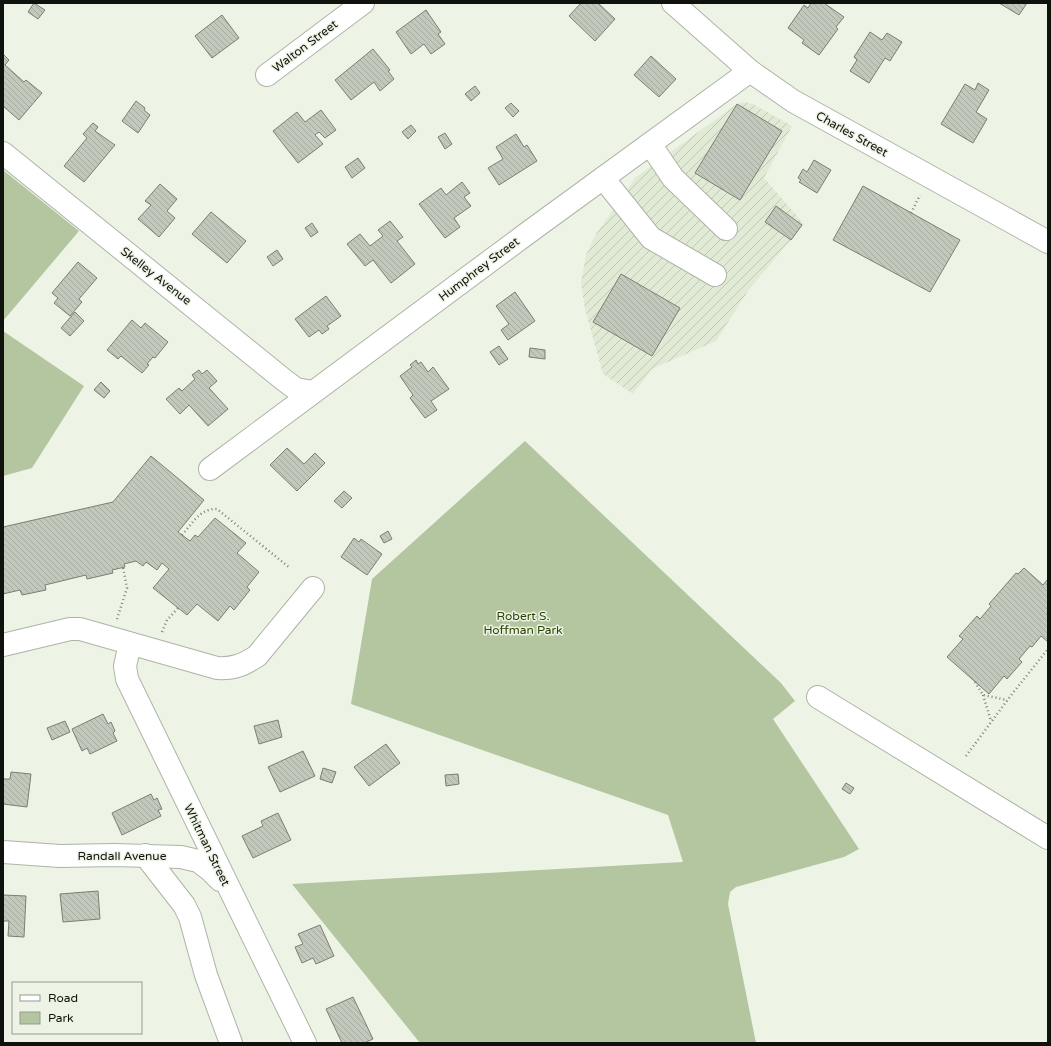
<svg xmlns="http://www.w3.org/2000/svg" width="1051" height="1046" font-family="'Varela Round',sans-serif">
<defs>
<pattern id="industrial-furrows" width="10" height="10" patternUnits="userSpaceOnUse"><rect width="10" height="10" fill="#e0ead5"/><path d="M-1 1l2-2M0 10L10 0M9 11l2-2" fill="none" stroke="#bfc8b6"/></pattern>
<pattern id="building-back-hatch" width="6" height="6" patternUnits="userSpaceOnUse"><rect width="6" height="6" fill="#c2c9bc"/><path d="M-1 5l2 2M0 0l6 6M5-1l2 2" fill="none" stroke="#a6aca0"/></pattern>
</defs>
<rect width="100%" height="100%" fill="#edf4e6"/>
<path fill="url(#industrial-furrows)" d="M 744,102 L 753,104 L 792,126 L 764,178 L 804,224 L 748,291 L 716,341 L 652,369 L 633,394 L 603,374 L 585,309 L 581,283 L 586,255 L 596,234 L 636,177 L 737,104 Z"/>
<g fill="#b4c6a0">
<path d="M 3,170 L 79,231 L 3,321 Z"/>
<path d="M 3,331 L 84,386 L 32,468 L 3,476 Z"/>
<path d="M 525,441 L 781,683 L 795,701 L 773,719 L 859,849 L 844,857 L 736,887 L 730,892 L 728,904 L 756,1043 L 420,1043 L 292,884 L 683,862 L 668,815 L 351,704 L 372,579 Z"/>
</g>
<g fill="url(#building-back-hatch)" stroke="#797f73">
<path d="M 34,3 L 45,10 L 38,19 L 28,12 Z"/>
<path d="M 581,3 L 598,3 L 615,19 L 595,41 L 569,16 Z"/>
<path d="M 811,3 L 824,3 L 844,17 L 836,27 L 838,29 L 819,55 L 802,43 L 804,40 L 788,28 L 804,5 L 808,8 Z"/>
<path d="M 999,3 L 1027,3 L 1019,15 Z"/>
<path d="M 426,10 L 441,32 L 438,34 L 445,44 L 431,54 L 424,44 L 411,54 L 396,32 Z"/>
<path d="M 222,15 L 239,38 L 212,58 L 195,36 Z"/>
<path d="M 870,32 L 882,40 L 887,33 L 902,42 L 890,61 L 885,58 L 869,83 L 850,71 L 857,60 L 854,57 Z"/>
<path d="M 373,49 L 390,70 L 388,71 L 394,79 L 380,91 L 374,82 L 351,100 L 335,80 Z"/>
<path d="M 3,54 L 9,60 L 5,65 L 24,82 L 26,80 L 42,93 L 19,120 L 3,106 Z"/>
<path d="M 651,56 L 676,79 L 659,97 L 634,75 Z"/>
<path d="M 978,83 L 989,90 L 976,112 L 987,119 L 973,143 L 941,124 L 965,84 L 975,90 Z"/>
<path d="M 475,86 L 480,93 L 471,101 L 465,94 Z"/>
<path d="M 136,101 L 145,108 L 144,110 L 150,115 L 138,133 L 122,121 Z"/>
<path d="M 511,103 L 519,111 L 513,117 L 505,108 Z"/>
<path d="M 737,104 L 782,131 L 740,200 L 695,173 Z"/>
<path d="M 321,110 L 336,130 L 325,138 L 319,132 L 315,135 L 323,144 L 298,163 L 273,131 L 297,112 L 305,122 Z"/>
<path d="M 93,123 L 98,127 L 95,131 L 115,145 L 84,182 L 64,166 L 87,138 L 83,134 Z"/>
<path d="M 411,125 L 416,131 L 408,139 L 402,132 Z"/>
<path d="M 445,133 L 452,144 L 445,149 L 438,137 Z"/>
<path d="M 516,134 L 524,147 L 527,145 L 537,161 L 499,185 L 488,168 L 503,159 L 496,147 Z"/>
<path d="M 358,158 L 365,168 L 352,178 L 345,167 Z"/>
<path d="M 814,160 L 831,170 L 817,193 L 799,182 L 801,180 L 798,178 L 803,169 L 807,172 Z"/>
<path d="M 462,182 L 470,193 L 464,197 L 471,206 L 454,218 L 460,227 L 445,238 L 419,204 L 441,188 L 446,195 Z"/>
<path d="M 160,184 L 177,199 L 167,211 L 175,218 L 159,237 L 138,219 L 151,205 L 145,201 Z"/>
<path d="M 863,186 L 960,240 L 930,292 L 833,240 Z"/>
<path d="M 776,206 L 802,225 L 791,240 L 765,222 Z"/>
<path d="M 211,212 L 246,241 L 227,263 L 192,234 Z"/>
<path d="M 390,221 L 403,237 L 397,241 L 415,264 L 391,283 L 373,260 L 365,266 L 347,244 L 360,234 L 370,246 L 383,236 L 378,230 Z"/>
<path d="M 312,223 L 318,232 L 311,237 L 305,228 Z"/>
<path d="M 277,250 L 283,259 L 273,266 L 267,257 Z"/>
<path d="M 78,262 L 97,278 L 79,299 L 82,302 L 70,316 L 54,303 L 58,298 L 52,293 Z"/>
<path d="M 621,274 L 680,308 L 652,356 L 593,322 Z"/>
<path d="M 515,292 L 535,321 L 508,340 L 501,330 L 509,324 L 496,306 Z"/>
<path d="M 326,296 L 341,316 L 327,326 L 329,329 L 322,334 L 319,330 L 309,337 L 295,319 Z"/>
<path d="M 75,312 L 84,321 L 70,336 L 61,328 Z"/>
<path d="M 132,320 L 141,328 L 145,323 L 168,342 L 155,358 L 153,357 L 147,364 L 149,365 L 142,373 L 121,356 L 118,359 L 107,350 Z"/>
<path d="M 499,346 L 508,359 L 499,365 L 490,352 Z"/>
<path d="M 530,348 L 545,350 L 545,359 L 529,357 Z"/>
<path d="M 416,360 L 418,364 L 421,362 L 428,372 L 433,367 L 449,389 L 431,401 L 437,410 L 425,418 L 410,398 L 413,395 L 400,376 L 412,367 L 410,365 Z"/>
<path d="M 199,370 L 202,374 L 207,370 L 217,381 L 209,388 L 228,409 L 208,426 L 189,405 L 180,414 L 166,399 L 179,388 L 182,391 L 195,379 L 192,375 Z"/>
<path d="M 101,382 L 110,391 L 104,398 L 94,390 Z"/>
<path d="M 287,448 L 304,464 L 315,453 L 325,463 L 297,491 L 270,465 Z"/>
<path d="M 151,456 L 204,500 L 178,532 L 190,541 L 195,535 L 198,537 L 215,518 L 246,543 L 237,553 L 259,572 L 247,587 L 250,590 L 234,610 L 230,606 L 218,621 L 197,604 L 187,615 L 153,588 L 169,569 L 162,563 L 157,570 L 146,562 L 143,566 L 136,561 L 124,564 L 125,567 L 112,570 L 113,573 L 87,579 L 86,575 L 45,585 L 46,590 L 22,595 L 20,590 L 3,594 L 3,527 L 113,502 Z"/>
<path d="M 344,491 L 352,498 L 342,508 L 334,501 Z"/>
<path d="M 388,531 L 392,539 L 384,543 L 380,536 Z"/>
<path d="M 354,538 L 359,542 L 361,539 L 382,554 L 367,575 L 341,557 Z"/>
<path d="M 1024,568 L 1043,585 L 1048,579 L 1048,642 L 1041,636 L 1032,647 L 1030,646 L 1019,659 L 1022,662 L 1007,679 L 1004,676 L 989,694 L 947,657 L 963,639 L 959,636 L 977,616 L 980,619 L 991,606 L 989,604 L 1016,573 L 1018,574 Z"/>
<path d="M 103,714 L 108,724 L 111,722 L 115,731 L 113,733 L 117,741 L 90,754 L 87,748 L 82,751 L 72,729 Z"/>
<path d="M 278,720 L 282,737 L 259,744 L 254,726 Z"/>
<path d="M 65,721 L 70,732 L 52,740 L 47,728 Z"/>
<path d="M 386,744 L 400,763 L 369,786 L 354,767 Z"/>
<path d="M 303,751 L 315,776 L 280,792 L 268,767 Z"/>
<path d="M 323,768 L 336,772 L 332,783 L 320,779 Z"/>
<path d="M 11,772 L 31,774 L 27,807 L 3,804 L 3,779 L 10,779 Z"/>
<path d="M 458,774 L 459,784 L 446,786 L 445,775 Z"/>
<path d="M 846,783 L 854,788 L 850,794 L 842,789 Z"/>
<path d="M 151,794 L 154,800 L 157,798 L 162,809 L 158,810 L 161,816 L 122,835 L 112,813 Z"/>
<path d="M 278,813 L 291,840 L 253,858 L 242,836 L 263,826 L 261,821 Z"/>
<path d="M 98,891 L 100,919 L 63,922 L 60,894 Z"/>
<path d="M 3,895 L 26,896 L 24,937 L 8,936 L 9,921 L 3,921 Z"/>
<path d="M 320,925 L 334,956 L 316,964 L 313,958 L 302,963 L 295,947 L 303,944 L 298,934 Z"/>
<path d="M 353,997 L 373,1039 L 364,1043 L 342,1043 L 326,1009 Z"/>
</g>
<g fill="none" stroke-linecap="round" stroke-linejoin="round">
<g stroke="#adb4a7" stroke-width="24">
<g id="minor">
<path d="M 673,3 L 750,71 L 793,101 L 1048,242"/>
<path d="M 267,75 L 363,3"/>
<path d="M 650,144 L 673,178 L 726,229"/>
<path d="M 3,153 L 284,380 L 296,389 L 313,392"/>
<path d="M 603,178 L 651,238 L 715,275"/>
<path d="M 210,469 L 529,232 L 750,71"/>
<path d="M 130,644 L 125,666 L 127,679 L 305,1043"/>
<path d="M 3,645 L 70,629 L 80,629 L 217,668 C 234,669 243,665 257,656 L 313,588"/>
<path d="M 818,697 L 1048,838"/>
<path d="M 3,852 L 60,856 L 114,855 L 181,857 L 198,861 L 210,870 L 220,880"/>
<path d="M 145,855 L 184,905 L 190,917 L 206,975 L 231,1043"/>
</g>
</g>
<g stroke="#7d8279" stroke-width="2.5" stroke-dasharray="1 3" stroke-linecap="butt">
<path d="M 911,213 L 920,195"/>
<path d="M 182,535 C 192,524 200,508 217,509 L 290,568"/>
<path d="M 117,619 L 127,588 L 123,567"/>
<path d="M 162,632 L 167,620 L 178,608"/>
<path d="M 975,682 L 983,695 L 1007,700"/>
<path d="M 983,695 L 991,721"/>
<path d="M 966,756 L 1012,694 L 1048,649"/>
</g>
<use href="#minor" stroke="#fff" stroke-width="22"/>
</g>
<g text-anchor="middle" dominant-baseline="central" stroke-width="3" stroke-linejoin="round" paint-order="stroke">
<g font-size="12" fill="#0f120d" stroke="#edf4e6">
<text transform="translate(305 46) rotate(-37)">Walton Street</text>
<text transform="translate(852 134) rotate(29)">Charles Street</text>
<text transform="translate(479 269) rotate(-37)">Humphrey Street</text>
<text transform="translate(156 276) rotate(38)">Skelley Avenue</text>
<text transform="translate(207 845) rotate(64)">Whitman Street</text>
<text x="122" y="856">Randall Avenue</text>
</g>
<g font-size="12" fill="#2b4300" stroke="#edf4e6">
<text x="523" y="616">Robert S.<tspan x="523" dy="14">Hoffman Park</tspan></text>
</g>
</g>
<rect width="1051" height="1046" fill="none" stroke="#0f120d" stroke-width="8"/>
<rect x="12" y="982" width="130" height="52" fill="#edf4e6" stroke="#949a8f"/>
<rect x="20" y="995" width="20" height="6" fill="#ffffff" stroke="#949a8f"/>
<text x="48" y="1002" font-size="12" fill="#0f120d">Road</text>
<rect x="20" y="1012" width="20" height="12" fill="#b4c6a0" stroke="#949a8f"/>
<text x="48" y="1022" font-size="12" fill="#0f120d">Park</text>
</svg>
